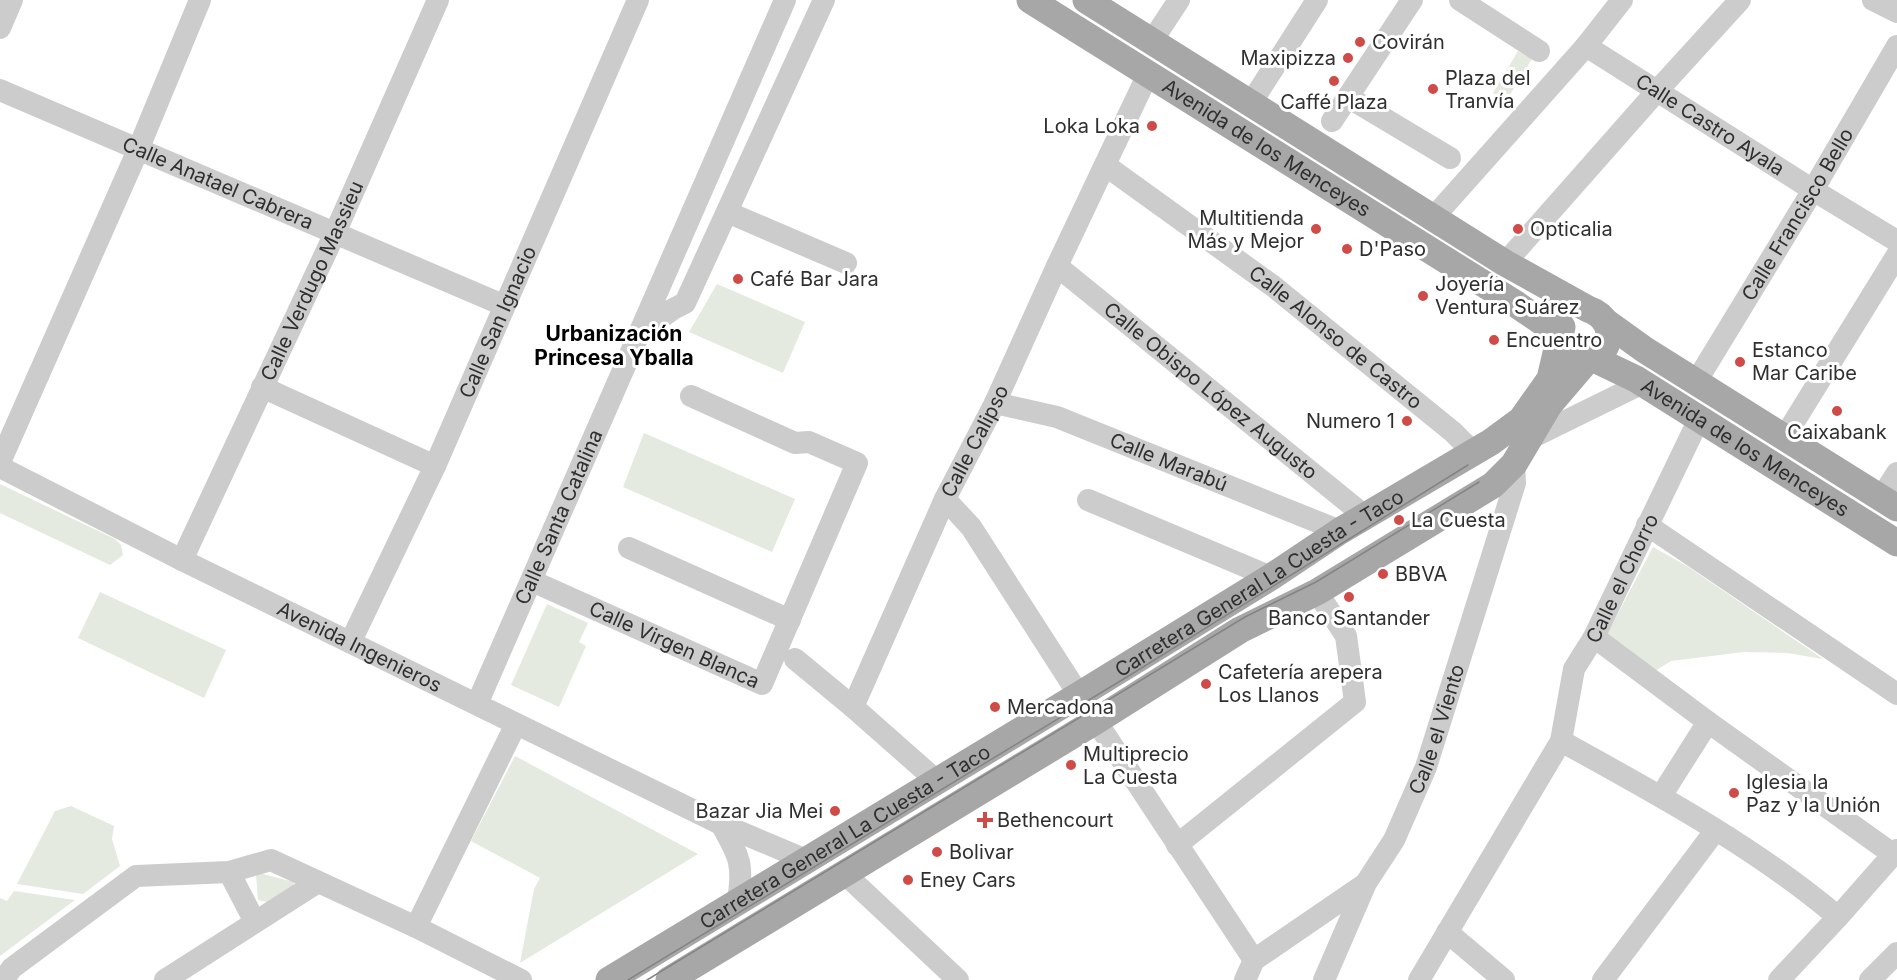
<svg xmlns="http://www.w3.org/2000/svg" width="1897" height="980" font-family="Inter,sans-serif">
<rect width="100%" height="100%" fill="#fff"/>
<g fill="#e4eadf">
<path d="M 1518,51 L 1532,59 L 1506,101 L 1493,93 Z"/>
<path d="M 717,284 L 805,322 L 783,373 L 689,332 Z"/>
<path d="M 644,433 L 795,499 L 772,552 L 623,487 Z"/>
<path d="M 0,484 L 115,539 L 121,545 L 123,555 L 110,565 L 0,513 Z"/>
<path d="M 1653,547 L 1687,566 L 1823,659 L 1787,653 L 1744,652 L 1671,661 L 1655,671 L 1607,634 Z"/>
<path d="M 100,592 L 226,650 L 204,698 L 78,638 Z"/>
<path d="M 547,604 L 588,623 L 579,642 L 586,646 L 559,707 L 511,685 Z"/>
<path d="M 515,756 L 698,854 L 520,963 L 534,889 L 540,878 L 471,841 Z"/>
<path d="M 71,806 L 114,826 L 112,839 L 120,866 L 83,894 L 17,884 L 55,811 Z"/>
<path d="M 256,874 L 263,874 L 294,882 L 293,887 L 267,902 L 258,900 Z"/>
<path d="M 14,891 L 75,900 L 0,956 L 0,898 L 7,901 Z"/>
</g>
<g fill="none" stroke-linecap="round" stroke-linejoin="round">
<g stroke="#ccc" stroke-width="22">
<path d="M 1460,0 L 1539,51"/>
<path d="M 1873,0 L 1897,12"/>
<path d="M 0,28 L 12,0"/>
<path d="M 1152,41 L 1179,0"/>
<path id="s1" d="M 1586,46 L 1813,190 L 1897,241"/>
<path id="s2" d="M 0,90 L 503,305"/>
<path d="M 1348,97 L 1450,158"/>
<path d="M 1251,103 L 1317,0"/>
<path d="M 1332,121 L 1412,0"/>
<path id="s3" d="M 1105,165 L 1273,286 L 1453,432 L 1473,452"/>
<path d="M 727,212 L 846,263"/>
<path d="M 1433,218 L 1586,46 L 1622,0"/>
<path d="M 1505,263 L 1657,91 L 1740,0"/>
<path id="s4" d="M 1057,266 L 1365,516"/>
<path d="M 641,332 L 673,309 L 685,303 L 824,0"/>
<path id="s5" d="M 1696,382 L 1813,190 L 1897,46"/>
<path d="M 262,387 L 435,466"/>
<path id="s6" d="M 995,403 L 1057,417 L 1340,531"/>
<path d="M 1784,438 L 1897,255"/>
<path d="M 1527,440 L 1643,383"/>
<path d="M 0,462 L 138,150 L 200,0"/>
<path id="s7" d="M 0,467 L 182,560 L 721,824 L 806,860"/>
<path d="M 1881,498 L 1897,473"/>
<path d="M 945,499 L 971,527 L 1079,695"/>
<path d="M 1088,500 L 1271,577"/>
<path d="M 1647,525 L 1897,694"/>
<path d="M 629,548 L 790,620"/>
<path id="s8" d="M 182,560 L 335,233 L 438,0"/>
<path id="s9" d="M 532,581 L 762,684 L 857,463 L 809,442 L 795,443 L 691,396"/>
<path d="M 1594,637 L 1708,722 L 1894,855"/>
<path id="s10" d="M 351,641 L 435,466 L 638,0"/>
<path d="M 795,659 L 853,707"/>
<path id="s11" d="M 477,704 L 785,0"/>
<path d="M 1096,721 L 1254,960"/>
<path d="M 1561,741 C 1657,794 1754,846 1838,917"/>
<path id="s12" d="M 938,782 L 853,707 L 945,499 L 995,403 L 1057,266 L 1148,74"/>
<path d="M 1661,796 L 1708,722"/>
<path d="M 721,824 C 739,856 744,863 738,901"/>
<path d="M 1177,845 L 1355,702 L 1346,636 L 1317,592"/>
<path d="M 229,872 L 255,922"/>
<path d="M 845,874 L 958,980"/>
<path d="M 416,927 L 516,724"/>
<path d="M 1447,932 L 1504,980"/>
<path d="M 3,980 L 12,968 L 136,876 L 229,872 L 271,860 L 416,927 L 521,980"/>
<path d="M 165,980 L 318,882"/>
<path d="M 1245,980 L 1254,960 L 1365,884"/>
<path id="s13" d="M 1324,980 L 1366,883 L 1394,840 L 1426,767 L 1515,483 L 1514,464"/>
<path id="s14" d="M 1419,980 L 1561,741 L 1574,669 L 1594,637 L 1699,419"/>
<path d="M 1603,980 L 1715,831"/>
<path d="M 1779,980 L 1838,917 L 1897,850"/>
<path d="M 1870,980 L 1897,953"/>
</g>
<g stroke="#a7a7a7" stroke-width="27">
<path id="s15" d="M 1030,0 L 1516,304 C 1529,314 1551,326 1561,338 C 1566,344 1566,352 1575,356 C 1608,367 1625,322 1588,309 L 1505,263 L 1086,0"/>
<path d="M 1606,322 L 1645,350 L 1897,508"/>
<path id="s16" d="M 1590,357 L 1636,379 L 1897,543"/>
<path id="s17" d="M 609,980 L 1079,695 L 1271,577 L 1340,531 L 1491,442 L 1521,420 L 1550,379 L 1562,327"/>
<path d="M 669,980 L 1096,721 L 1240,630 L 1317,592 L 1493,485 L 1514,464 L 1549,405 L 1590,357"/>
</g>
<g stroke="#848484" stroke-width="1.5">
<path d="M 628,980 L 1135,672 L 1468,465"/>
<path d="M 647,980 L 1245,617 L 1316,582 L 1479,482"/>
</g>
</g>
<g fill="#cf4b48" stroke="#fff" stroke-width="2">
<circle cx="1360" cy="42" r="6"/>
<circle cx="1348" cy="58" r="6"/>
<circle cx="1334" cy="81" r="6"/>
<circle cx="1433" cy="89" r="6"/>
<circle cx="1152" cy="126" r="6"/>
<circle cx="1316" cy="229" r="6"/>
<circle cx="1518" cy="229" r="6"/>
<circle cx="1347" cy="249" r="6"/>
<circle cx="738" cy="279" r="6"/>
<circle cx="1423" cy="296" r="6"/>
<circle cx="1494" cy="340" r="6"/>
<circle cx="1740" cy="362" r="6"/>
<circle cx="1837" cy="411" r="6"/>
<circle cx="1407" cy="421" r="6"/>
<circle cx="1399" cy="520" r="6"/>
<circle cx="1383" cy="574" r="6"/>
<circle cx="1349" cy="597" r="6"/>
<circle cx="1206" cy="684" r="6"/>
<circle cx="995" cy="707" r="6"/>
<circle cx="1071" cy="765" r="6"/>
<circle cx="1734" cy="793" r="6"/>
<circle cx="835" cy="811" r="6"/>
<path d="M982 811h6v6h6v6h-6v6h-6v-6h-6v-6h6z"/>
<circle cx="937" cy="852" r="6"/>
<circle cx="908" cy="880" r="6"/>
</g>
<g text-anchor="middle" dominant-baseline="central" stroke-width="6" stroke-linejoin="round" paint-order="stroke">
<g font-size="20" fill="#2f2f2f" stroke="#fff" text-anchor="start">
<text x="1372" y="42">Covirán</text>
<text x="1336" y="58" text-anchor="end">Maxipizza</text>
<text x="1445" y="78">Plaza del<tspan x="1445" dy="23">Tranvía</tspan></text>
<text x="1334" y="102" text-anchor="middle">Caffé Plaza</text>
<text x="1140" y="126" text-anchor="end">Loka Loka</text>
<text x="1304" y="218" text-anchor="end">Multitienda<tspan x="1304" dy="23">Más y Mejor</tspan></text>
<text x="1530" y="229">Opticalia</text>
<text x="1359" y="249">D'Paso</text>
<text x="750" y="279">Café Bar Jara</text>
<text x="1435" y="284">Joyería<tspan x="1435" dy="23">Ventura Suárez</tspan></text>
<text x="1506" y="340">Encuentro</text>
<text x="1752" y="350">Estanco<tspan x="1752" dy="23">Mar Caribe</tspan></text>
<text x="1395" y="421" text-anchor="end">Numero 1</text>
<text x="1837" y="432" text-anchor="middle">Caixabank</text>
<text x="1411" y="520">La Cuesta</text>
<text x="1395" y="574">BBVA</text>
<text x="1349" y="618" text-anchor="middle">Banco Santander</text>
<text x="1218" y="672">Cafetería arepera<tspan x="1218" dy="23">Los Llanos</tspan></text>
<text x="1007" y="707">Mercadona</text>
<text x="1083" y="754">Multiprecio<tspan x="1083" dy="23">La Cuesta</tspan></text>
<text x="1746" y="782">Iglesia la<tspan x="1746" dy="23">Paz y la Unión</tspan></text>
<text x="823" y="811" text-anchor="end">Bazar Jia Mei</text>
<text x="997" y="820">Bethencourt</text>
<text x="949" y="852">Bolivar</text>
<text x="920" y="880">Eney Cars</text>
</g>
<g font-size="20" fill="#2f2f2f" stroke="#fff">
<text stroke="none"><textPath href="#s1" startOffset="147">Calle Castro Ayala</textPath></text>
<text stroke="none"><textPath href="#s15" startOffset="279">Avenida de los Menceyes</textPath></text>
<text stroke="none"><textPath href="#s2" startOffset="237">Calle Anatael Cabrera</textPath></text>
<text stroke="none"><textPath href="#s5" startOffset="196">Calle Francisco Bello</textPath></text>
<text stroke="none"><textPath href="#s8" startOffset="308">Calle Verdugo Massieu</textPath></text>
<text stroke="none"><textPath href="#s10" startOffset="351">Calle San Ignacio</textPath></text>
<text stroke="none"><textPath href="#s3" startOffset="288">Calle Alonso de Castro</textPath></text>
<text stroke="none"><textPath href="#s4" startOffset="198">Calle Obispo López Augusto</textPath></text>
<text stroke="none"><textPath href="#s12" startOffset="406">Calle Calipso</textPath></text>
<text stroke="none"><textPath href="#s16" startOffset="180">Avenida de los Menceyes</textPath></text>
<text stroke="none"><textPath href="#s6" startOffset="184">Calle Marabú</textPath></text>
<text stroke="none"><textPath href="#s11" startOffset="204">Calle Santa Catalina</textPath></text>
<text stroke="none"><textPath href="#s14" startOffset="454">Calle el Chorro</textPath></text>
<text stroke="none"><textPath href="#s17" startOffset="762">Carretera General La Cuesta - Taco</textPath></text>
<text stroke="none"><textPath href="#s9" startOffset="156">Calle Virgen Blanca</textPath></text>
<text stroke="none"><textPath href="#s7" startOffset="402">Avenida Ingenieros</textPath></text>
<text stroke="none"><textPath href="#s13" startOffset="276">Calle el Viento</textPath></text>
<text stroke="none"><textPath href="#s17" startOffset="276">Carretera General La Cuesta - Taco</textPath></text>
</g>
<g font-size="21" font-weight="bold" fill="#000" stroke="#fff">
<text x="614" y="333">Urbanización<tspan x="614" dy="24">Princesa Yballa</tspan></text>
</g>
</g>
</svg>
